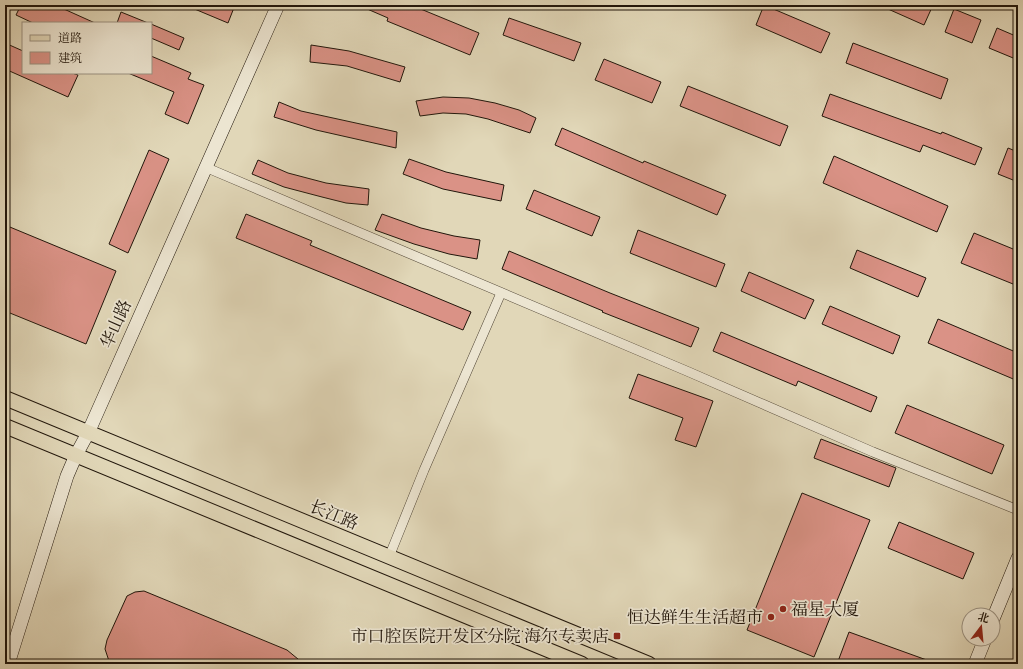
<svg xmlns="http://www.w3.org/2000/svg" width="1023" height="669" font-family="'IM FELL Double Pica','Noto Serif SC',serif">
<rect width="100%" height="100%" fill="#e1d7b8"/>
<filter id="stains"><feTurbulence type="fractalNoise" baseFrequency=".005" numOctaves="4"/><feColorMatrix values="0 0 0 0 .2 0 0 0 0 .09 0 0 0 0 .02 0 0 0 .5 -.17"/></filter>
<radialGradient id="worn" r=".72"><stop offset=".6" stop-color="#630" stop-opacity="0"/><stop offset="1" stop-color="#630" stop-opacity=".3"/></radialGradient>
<g fill="#da9286" stroke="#21160b">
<path d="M 21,5 L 55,5 L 95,23 L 33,23 L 16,15 Z"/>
<path d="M 185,5 L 235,5 L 228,23 Z"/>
<path d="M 358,5 L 411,5 L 479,33 L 470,55 L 387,21 L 388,18 Z"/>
<path d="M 764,5 L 830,33 L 821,53 L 756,25 Z"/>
<path d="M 879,5 L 933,5 L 924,25 Z"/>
<path d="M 954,9 L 981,20 L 972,43 L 945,32 Z"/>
<path d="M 121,12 L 148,23 L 117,23 Z"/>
<path d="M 509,18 L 581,43 L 574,61 L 503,35 Z"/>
<path d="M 151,24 L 184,38 L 179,50 L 151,38 Z"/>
<path d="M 997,28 L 1018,37 L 1018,60 L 989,48 Z"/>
<path d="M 5,43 L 23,51 L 23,73 L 72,73 L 78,75 L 68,97 L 5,69 Z"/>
<path d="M 853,43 L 948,79 L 941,99 L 846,63 Z"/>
<path d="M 311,45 L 349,51 L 405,67 L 400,82 L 347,66 L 310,62 Z"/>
<path d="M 151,56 L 191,73 L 188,79 L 204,85 L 188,124 L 165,114 L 174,92 L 128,73 L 151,73 Z"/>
<path d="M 604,59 L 661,82 L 652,103 L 595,80 Z"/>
<path d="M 688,86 L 788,126 L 780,146 L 680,106 Z"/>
<path d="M 830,94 L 941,134 L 942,132 L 982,148 L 975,165 L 923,145 L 920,152 L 822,116 Z"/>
<path d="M 443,97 L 469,98 L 495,103 L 519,110 L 536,118 L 530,133 L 488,119 L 466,114 L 443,113 L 420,116 L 416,101 Z"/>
<path d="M 279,102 L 301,111 L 397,132 L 396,148 L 316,130 L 274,117 Z"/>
<path d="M 562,128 L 643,163 L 644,161 L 726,195 L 717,215 L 555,145 Z"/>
<path d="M 1008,148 L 1018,152 L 1018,182 L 998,174 Z"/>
<path d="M 149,150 L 169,159 L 128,253 L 109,244 Z"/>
<path d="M 834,156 L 948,206 L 937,232 L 823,183 Z"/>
<path d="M 409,159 L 446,172 L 504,185 L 501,201 L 443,189 L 403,174 Z"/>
<path d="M 258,160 L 288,173 L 326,183 L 369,189 L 368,205 L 346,203 L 322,197 L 284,187 L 252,174 Z"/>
<path d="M 534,190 L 600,217 L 592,236 L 526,209 Z"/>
<path d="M 246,214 L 312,241 L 310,245 L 471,312 L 463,330 L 236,238 Z"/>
<path d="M 382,214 L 421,228 L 454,236 L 480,240 L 477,259 L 449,254 L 414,244 L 375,230 Z"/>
<path d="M 5,225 L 116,271 L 86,344 L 5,311 Z"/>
<path d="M 638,230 L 725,264 L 716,287 L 630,253 Z"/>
<path d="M 974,233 L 1018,251 L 1018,286 L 961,263 Z"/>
<path d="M 857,250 L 926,278 L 918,297 L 850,268 Z"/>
<path d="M 509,251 L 610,293 L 699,328 L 691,347 L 602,312 L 603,311 L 502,269 Z"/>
<path d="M 749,272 L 814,300 L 805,319 L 741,291 Z"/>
<path d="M 830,306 L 900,336 L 893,354 L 822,324 Z"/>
<path d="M 938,319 L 1018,353 L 1018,381 L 928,343 Z"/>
<path d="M 721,332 L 877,397 L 871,412 L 798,381 L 796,386 L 713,351 Z"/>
<path d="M 638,374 L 713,401 L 696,447 L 675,440 L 683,418 L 629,398 Z"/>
<path d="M 907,405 L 1004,445 L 992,474 L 895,433 Z"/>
<path d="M 821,439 L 896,468 L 889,487 L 814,458 Z"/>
<path d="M 802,493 L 870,520 L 814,657 L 747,630 Z"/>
<path d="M 899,522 L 974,553 L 963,579 L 888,548 Z"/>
<path d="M 144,591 L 287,650 L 304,664 L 110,664 L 105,649 L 107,640 L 127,596 L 135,592 Z"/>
<path d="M 849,632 L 935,663 L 935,664 L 837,664 Z"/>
</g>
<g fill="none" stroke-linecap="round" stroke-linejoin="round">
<g stroke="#514636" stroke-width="10">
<g id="street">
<path d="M 205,167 L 689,372 L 873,452 L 1018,510"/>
<path d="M 389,557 L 424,470 L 501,293"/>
</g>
</g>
<g stroke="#21160b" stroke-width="14">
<g id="secondary">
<path d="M 993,619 L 1018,558"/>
<path d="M 8,664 L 67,476 L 76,455 L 88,433 L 278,5"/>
<path d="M 975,664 L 985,639"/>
</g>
</g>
<g stroke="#21160b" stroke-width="16">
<g id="primary">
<path d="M 5,398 L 649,664"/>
<path d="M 5,426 L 582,664"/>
</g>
</g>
<use href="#street" stroke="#ece5d1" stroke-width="9"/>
<use href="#secondary" stroke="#ece5d1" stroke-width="13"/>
<use href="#primary" stroke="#e1d7b8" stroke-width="14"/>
</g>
<g fill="#8f2418" stroke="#ece5d1" stroke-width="1.5">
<circle cx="783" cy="609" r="4"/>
<circle cx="771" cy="617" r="4"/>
<rect x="613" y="632" width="8" height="8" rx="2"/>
</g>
<g text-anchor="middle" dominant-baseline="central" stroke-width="3.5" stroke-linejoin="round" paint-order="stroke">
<g font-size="17" fill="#21160b" stroke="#ece5d1">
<text transform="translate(116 324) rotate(-66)">华山路</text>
<text transform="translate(334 515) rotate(22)">长江路</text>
</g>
<g font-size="17" fill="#21160b" stroke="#ece5d1" text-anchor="end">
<text x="791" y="609" text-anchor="start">福星大厦</text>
<text x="763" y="617">恒达鲜生生活超市</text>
<text x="609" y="636">市口腔医院开发区分院 海尔专卖店</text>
</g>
</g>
<rect width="1023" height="669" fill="none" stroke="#e1d7b8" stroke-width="20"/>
<rect x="6" y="6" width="1011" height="657" fill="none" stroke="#21160b" stroke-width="2"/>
<rect x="10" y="10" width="1003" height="649" fill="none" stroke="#21160b"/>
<rect x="22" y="22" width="130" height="52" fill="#ece5d1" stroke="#9b9282"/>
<rect x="30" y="35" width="20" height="6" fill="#e1d7b8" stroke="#9b9282"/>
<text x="58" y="42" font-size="12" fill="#21160b">道路</text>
<rect x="30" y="52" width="20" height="12" fill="#da9286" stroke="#9b9282"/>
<text x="58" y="62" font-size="12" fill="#21160b">建筑</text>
<g transform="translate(981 627) rotate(16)"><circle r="19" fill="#ece5d1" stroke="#9b9282"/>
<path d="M0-3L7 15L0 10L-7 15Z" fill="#8f2418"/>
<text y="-6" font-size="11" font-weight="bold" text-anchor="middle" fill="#21160b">北</text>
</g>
<rect width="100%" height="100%" filter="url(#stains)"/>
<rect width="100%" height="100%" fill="url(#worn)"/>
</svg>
